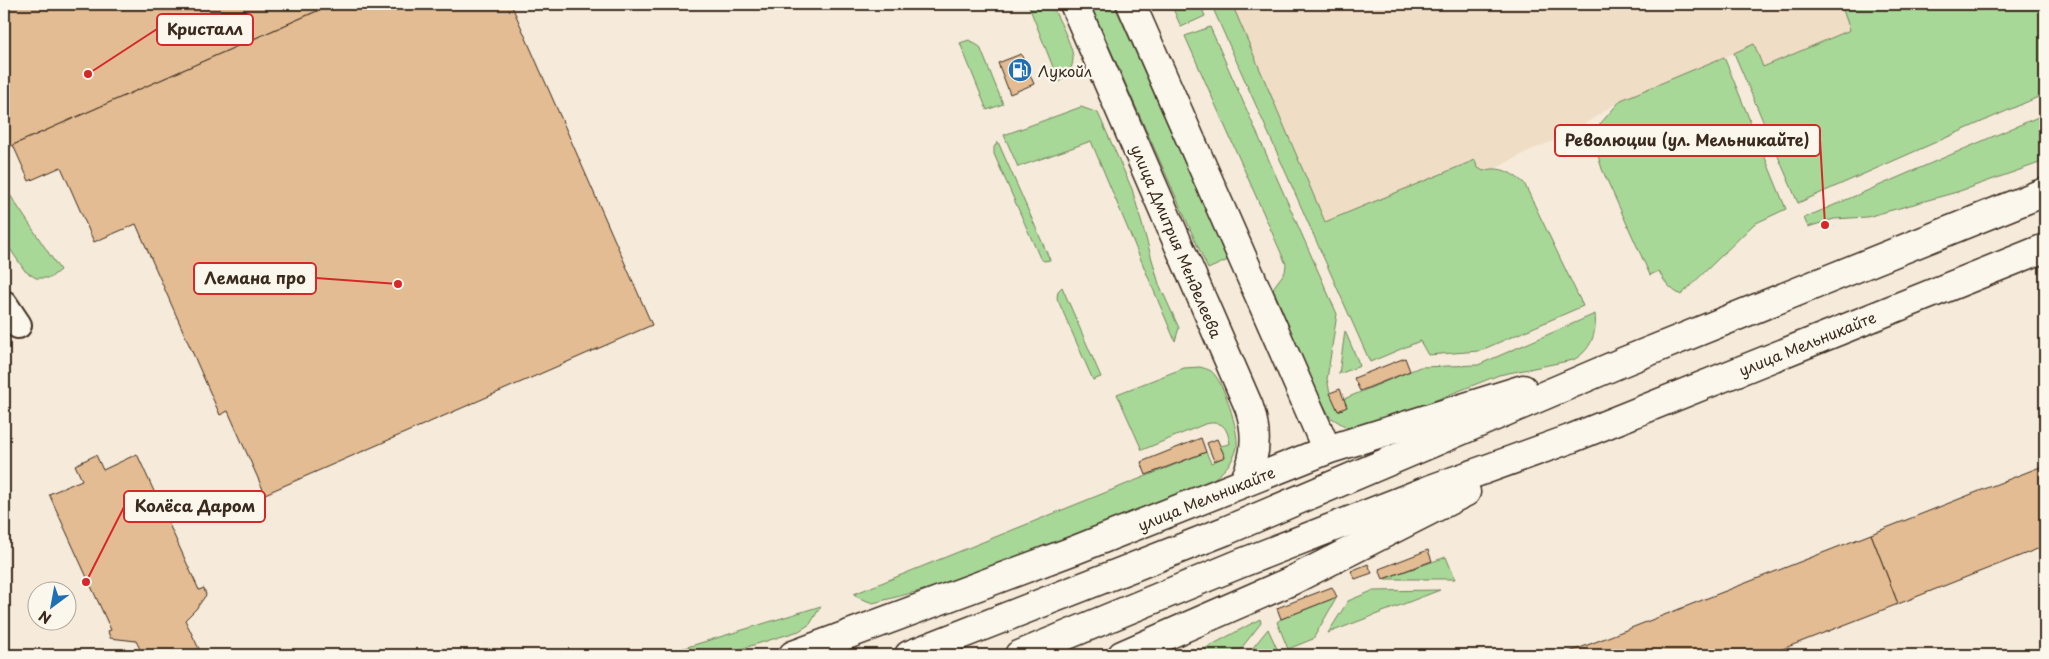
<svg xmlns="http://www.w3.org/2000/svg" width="2049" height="659" font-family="'Playpen Sans',sans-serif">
<rect width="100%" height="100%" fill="#f6ebda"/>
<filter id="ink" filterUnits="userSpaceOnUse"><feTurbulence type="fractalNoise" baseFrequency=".02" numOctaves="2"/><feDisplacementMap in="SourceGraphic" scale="10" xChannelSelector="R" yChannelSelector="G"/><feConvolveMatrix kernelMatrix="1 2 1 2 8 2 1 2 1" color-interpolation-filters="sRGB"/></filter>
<g filter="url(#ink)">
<path fill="#f0ddc5" d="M 1215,4 L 1841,4 L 1850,30 L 1763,67 L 1754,45 L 1621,100 L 1568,135 L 1531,150 L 1477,178 L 1321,243 Z"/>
<g fill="#a8d898" stroke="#72815b">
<path d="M 1028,4 L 1051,4 C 1057,16 1074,48 1073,59 C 1073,69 1066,76 1059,82 Z"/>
<path d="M 1090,4 L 1114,4 L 1228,260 L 1208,269 Z"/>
<path d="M 1171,4 L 1200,4 L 1205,16 L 1181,27 Z"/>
<path d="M 1211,4 L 1232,4 L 1325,222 L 1475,160 L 1477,167 L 1483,171 C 1500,165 1512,173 1524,183 L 1583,306 L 1479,351 L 1428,355 L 1420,341 L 1370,362 Z"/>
<path d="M 1841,4 L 2045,4 L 2045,94 L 1798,203 L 1734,53 L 1754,44 L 1763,67 L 1850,30 Z"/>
<path d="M 1210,27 L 1337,314 L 1327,379 L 1330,393 L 1347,407 L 1344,399 L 1420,367 L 1478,365 L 1595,314 C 1597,333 1591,351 1573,360 L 1499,375 L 1373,425 L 1360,428 L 1348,428 L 1330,417 L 1313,385 L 1273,288 L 1285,272 L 1286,264 L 1185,36 Z"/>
<path d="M 969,40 L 980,47 L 1003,104 L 987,110 L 960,43 Z"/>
<path d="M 1724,57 L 1786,209 L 1754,224 L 1681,295 C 1670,289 1664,282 1659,271 L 1650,275 L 1602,169 L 1596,149 L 1600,124 L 1621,100 Z"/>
<path d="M 1081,107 L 1098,113 L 1132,189 L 1159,284 L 1179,328 L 1175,341 L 1091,141 L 1018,167 L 1004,135 Z"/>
<path d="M 2045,114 L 2045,161 L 1957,192 L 1867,217 L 1834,219 L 1808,227 L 1804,218 Z"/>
<path d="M 998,142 L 1050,260 L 1044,261 L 1040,258 L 994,154 L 994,147 Z"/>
<path d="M 4,186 L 60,270 L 50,278 L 36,278 L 25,271 L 4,240 Z"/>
<path d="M 1062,287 L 1101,377 L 1093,380 L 1057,298 L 1058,291 Z"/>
<path d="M 1345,331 L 1360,366 L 1339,374 Z"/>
<path d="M 1200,367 C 1203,368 1208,369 1211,371 C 1224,381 1239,431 1237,447 C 1234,463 1221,474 1208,483 L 1008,562 L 931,588 L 873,603 L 859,598 L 854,594 L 1206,452 L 1211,463 L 1224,457 L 1220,446 L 1230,444 C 1227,427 1223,420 1205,424 L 1142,450 L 1117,394 L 1184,368 Z"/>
<path d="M 1446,557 L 1455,579 L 1383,579 Z"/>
<path d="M 1440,590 L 1328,633 L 1348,601 L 1372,591 Z"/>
<path d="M 1337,597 L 1313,639 L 1288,649 L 1277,622 L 1281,619 Z"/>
<path d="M 821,606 L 810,624 L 799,631 L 721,655 L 661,655 Z"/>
<path d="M 1260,619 L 1261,623 L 1236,655 L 1193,655 Z"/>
<path d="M 1268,629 L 1279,653 L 1274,655 L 1247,655 Z"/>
</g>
<g fill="#e3bc93" stroke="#3b2a1e">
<path d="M 4,4 L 333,4 L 4,149 Z"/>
<path d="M 333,4 L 511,4 L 652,325 L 265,494 L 228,411 L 220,415 L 136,224 L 94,242 L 61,167 L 29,181 L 13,145 Z"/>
<path d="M 1021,54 L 1034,84 L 1010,94 L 998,63 Z"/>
<path d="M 1405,358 L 1410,371 L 1360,391 L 1354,378 Z"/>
<path d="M 1340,389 L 1347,407 L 1338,411 L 1330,393 Z"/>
<path d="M 1201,438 L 1206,452 L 1146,475 L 1141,462 Z"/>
<path d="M 1217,439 L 1225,457 L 1214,461 L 1207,443 Z"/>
<path d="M 137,454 L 199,590 L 204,588 L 206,595 L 196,609 L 185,620 L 202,655 L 143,655 L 136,641 L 110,638 L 108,631 L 111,630 L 49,494 L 82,480 L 75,465 L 96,455 L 103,470 Z"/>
<path d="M 2045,465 L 2045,546 L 1898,604 L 1871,534 Z"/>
<path d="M 1871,534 L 1898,604 L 1767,655 L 1562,655 Z"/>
<path d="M 1428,550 L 1432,561 L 1383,579 L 1379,569 Z"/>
<path d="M 1368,564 L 1372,573 L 1355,579 L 1351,571 Z"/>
<path d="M 1332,587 L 1337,597 L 1281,619 L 1277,608 Z"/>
</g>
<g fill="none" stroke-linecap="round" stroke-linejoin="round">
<g stroke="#3b2a1e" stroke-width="30">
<path id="minor" d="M 4,304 L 18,325"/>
</g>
<g stroke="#3b2a1e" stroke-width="31">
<g id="tertiary">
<path d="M 1074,4 L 1249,407 C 1258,433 1257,458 1243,483"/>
<path d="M 1131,4 L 1327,450"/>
</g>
</g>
<g stroke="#3b2a1e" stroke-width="31">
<g id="secondary">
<path d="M 793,655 L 1075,550 L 1327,450 L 1523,389"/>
<path d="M 909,655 L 1225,531 L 1625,361 L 2045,192"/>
<path d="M 1019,655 L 1239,564 L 1431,489 L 1570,439 L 2045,248"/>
<path d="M 1122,655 L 1291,581 L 1466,492"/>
</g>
</g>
<use href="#minor" stroke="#fbf7ec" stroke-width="26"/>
<use href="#tertiary" stroke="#fbf7ec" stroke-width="28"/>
<use href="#secondary" stroke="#fbf7ec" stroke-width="28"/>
</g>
</g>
<defs>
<g id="fuel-disc" transform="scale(1.25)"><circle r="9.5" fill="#1f6fb2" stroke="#fbf7ec"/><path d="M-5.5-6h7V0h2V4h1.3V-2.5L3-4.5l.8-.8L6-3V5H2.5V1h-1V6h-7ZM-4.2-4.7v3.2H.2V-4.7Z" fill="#fff"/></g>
</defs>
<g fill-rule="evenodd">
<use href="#fuel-disc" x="1020" y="70"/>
</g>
<g text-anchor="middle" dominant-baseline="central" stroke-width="4.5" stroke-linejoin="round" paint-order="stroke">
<g font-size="15" fill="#3b2a1e" stroke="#fbf7ec" text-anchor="start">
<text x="1038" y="70">Лукойл</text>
</g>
<g font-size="15" fill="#3b2a1e" stroke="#fbf7ec">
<text transform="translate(1177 241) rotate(67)">улица Дмитрия Менделеева</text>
<text transform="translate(1807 343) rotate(-22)">улица Мельникайте</text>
<text transform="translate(1206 498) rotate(-22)">улица Мельникайте</text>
</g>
</g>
<path fill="none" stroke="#d62828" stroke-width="2" d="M88 74L157 29M1825 225L1820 140M398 284L316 278M86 582L124 507"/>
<g fill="#d62828" stroke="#fbf7ec" stroke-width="2">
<circle cx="88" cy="74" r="5"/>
<circle cx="1825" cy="225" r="5"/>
<circle cx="398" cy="284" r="5"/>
<circle cx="86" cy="582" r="5"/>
</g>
<g fill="#fbf7ec" stroke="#d62828" stroke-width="2">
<rect x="157" y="14" width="96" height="31" rx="5"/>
<rect x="1555" y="125" width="265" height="31" rx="5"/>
<rect x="194" y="263" width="122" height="31" rx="5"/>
<rect x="124" y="491" width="141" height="31" rx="5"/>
</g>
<g font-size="16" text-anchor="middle" font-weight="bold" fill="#3b2a1e">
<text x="205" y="35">Кристалл</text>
<text x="1687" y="146">Революции (ул. Мельникайте)</text>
<text x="255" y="284">Лемана про</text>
<text x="195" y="512">Колёса Даром</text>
</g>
<rect width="2049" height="659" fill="none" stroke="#fbf7ec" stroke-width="20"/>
<rect x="10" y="10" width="2029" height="639" fill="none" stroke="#3b2a1e" stroke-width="2" filter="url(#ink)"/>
<g transform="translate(52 606) rotate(212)"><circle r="24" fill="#fbf7ec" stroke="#aea59a"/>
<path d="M0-4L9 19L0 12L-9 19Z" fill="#1f6fb2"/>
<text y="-8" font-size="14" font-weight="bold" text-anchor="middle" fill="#3b2a1e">N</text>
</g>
</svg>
